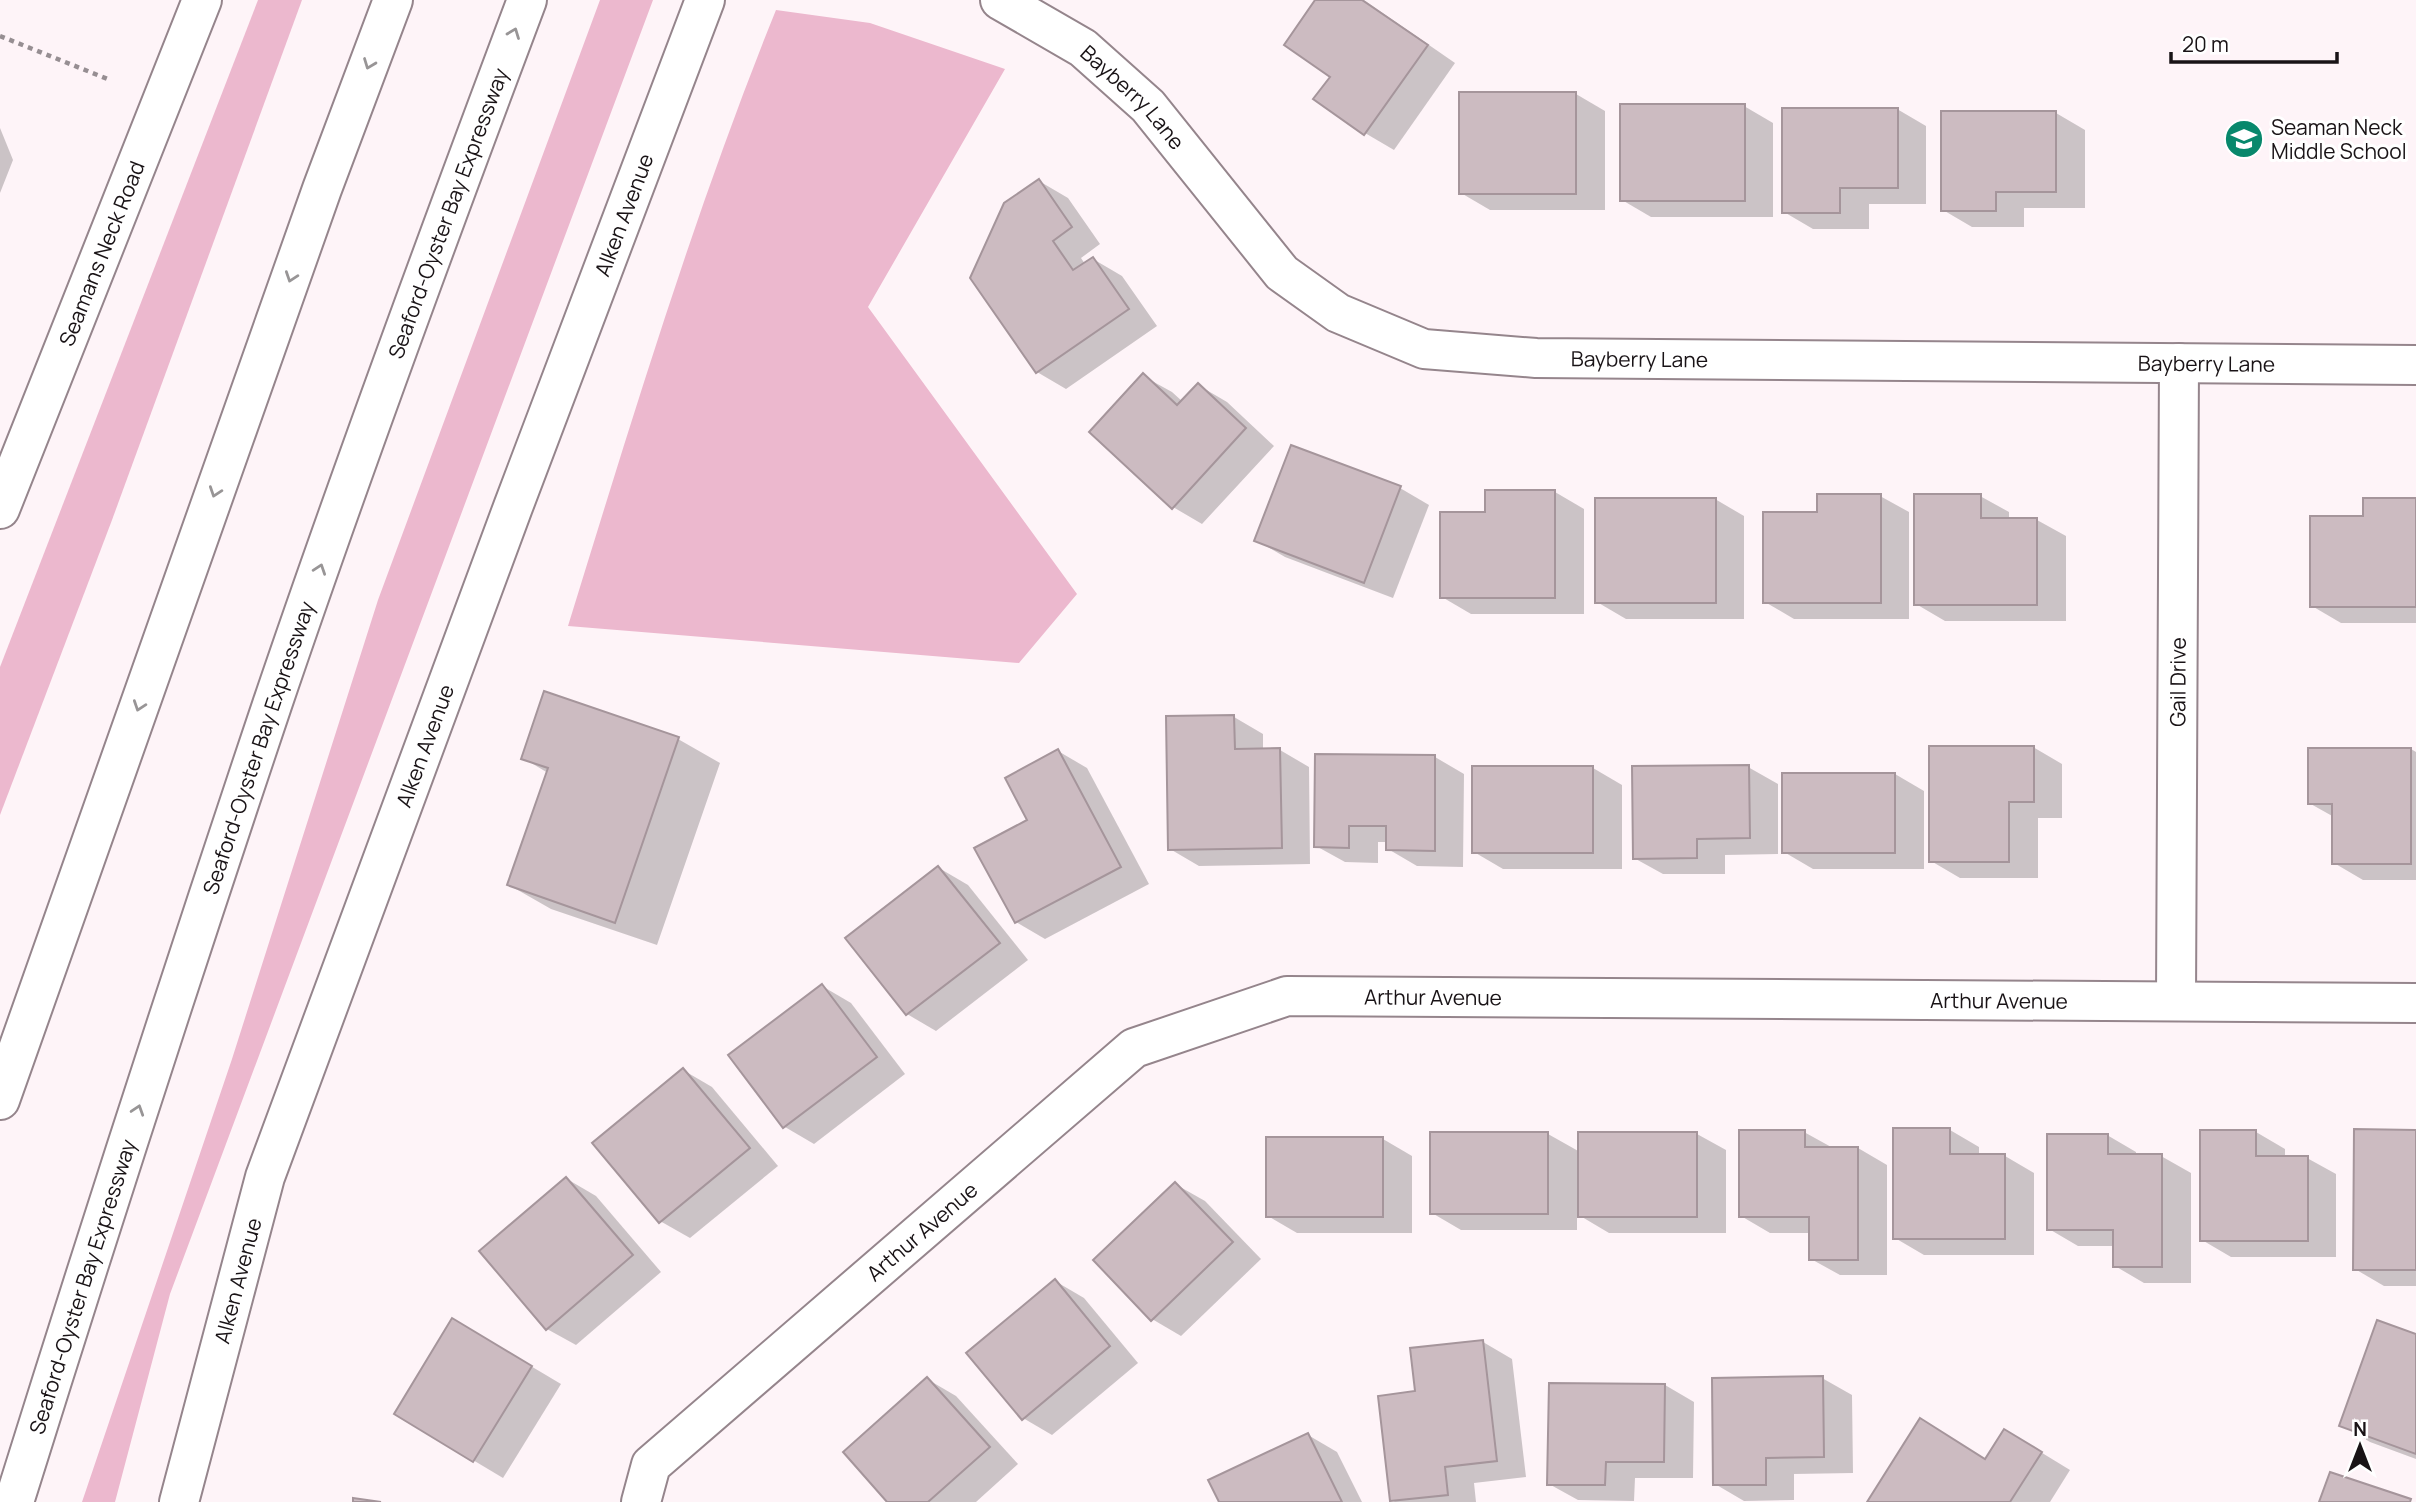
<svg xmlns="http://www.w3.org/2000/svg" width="2416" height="1502" font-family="Manrope,sans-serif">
<rect width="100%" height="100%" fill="#fef4f8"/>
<g fill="#ecb8ce">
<path d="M 258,0 L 302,0 L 112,520 L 0,815 L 0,667 Z"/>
<path d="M 600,0 L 653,0 L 170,1294 L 115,1502 L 82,1502 L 232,1059 L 378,600 Z"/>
<path d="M 776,10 L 870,23 L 1005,69 L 868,307 L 1077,594 L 1019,663 L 568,626 C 632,419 695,210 776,10 Z"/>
</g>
<g fill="#0003">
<path d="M 1317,0 L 1364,0 L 1455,63 L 1394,150 L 1365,133 L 1332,77 Z"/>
<path d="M 1576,94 L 1605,111 L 1605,210 L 1490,210 L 1461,193 Z"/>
<path d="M 1744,106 L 1773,123 L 1773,217 L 1651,217 L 1622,200 Z"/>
<path d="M 1897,109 L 1926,126 L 1926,204 L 1869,204 L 1869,229 L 1813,229 L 1784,212 Z"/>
<path d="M 2056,113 L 2085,130 L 2085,208 L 2024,208 L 2024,227 L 1972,227 L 1943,210 Z"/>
<path d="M 0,128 L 13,160 L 0,193 Z"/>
<path d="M 1039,181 L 1068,198 L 1100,244 L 1081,258 L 1085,264 L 1093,259 L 1122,276 L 1157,326 L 1066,389 L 1037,372 Z"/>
<path d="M 1143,376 L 1172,392 L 1183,402 L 1198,385 L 1227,402 L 1274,446 L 1202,524 L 1173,507 Z"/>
<path d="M 1400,488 L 1429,505 L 1393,598 L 1285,557 L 1256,540 Z"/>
<path d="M 1555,492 L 1584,509 L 1584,614 L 1471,614 L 1442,597 Z"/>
<path d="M 1880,496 L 1909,512 L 1909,619 L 1794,619 L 1765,602 Z"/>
<path d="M 1980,496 L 2009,512 L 2009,520 L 2037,520 L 2066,536 L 2066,621 L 1945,621 L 1916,604 Z"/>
<path d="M 1715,499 L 1744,516 L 1744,619 L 1626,619 L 1597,602 Z"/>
<path d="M 2416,499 L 2416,623 L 2341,623 L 2312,606 L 2364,518 Z"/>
<path d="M 545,693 L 678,739 L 720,763 L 657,945 L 551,909 L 509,885 L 548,773 L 523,758 Z"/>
<path d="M 1234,717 L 1263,734 L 1263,751 L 1280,750 L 1309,767 L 1310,864 L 1199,866 L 1170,849 Z"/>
<path d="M 2033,747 L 2062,764 L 2062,818 L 2038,818 L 2038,878 L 1960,878 L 1931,861 Z"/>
<path d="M 2411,749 L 2416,752 L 2416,880 L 2363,880 L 2334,863 L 2334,817 L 2309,803 Z"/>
<path d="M 1058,751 L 1087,768 L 1149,884 L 1045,939 L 1016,922 Z"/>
<path d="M 1435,757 L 1464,774 L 1463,867 L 1417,866 L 1388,849 L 1388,842 L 1378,842 L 1378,863 L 1345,862 L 1316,846 Z"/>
<path d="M 1748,767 L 1778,784 L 1778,854 L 1725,855 L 1725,874 L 1663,874 L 1634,858 Z"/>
<path d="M 1593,768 L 1622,785 L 1622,869 L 1503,869 L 1474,852 Z"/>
<path d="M 1895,774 L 1924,791 L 1924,869 L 1813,869 L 1784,852 Z"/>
<path d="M 939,868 L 968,885 L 1028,960 L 936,1031 L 907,1014 Z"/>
<path d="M 822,986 L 851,1003 L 905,1074 L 814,1144 L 785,1127 Z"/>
<path d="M 683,1070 L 712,1087 L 778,1166 L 690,1238 L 660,1221 Z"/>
<path d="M 1950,1130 L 1979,1147 L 1979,1156 L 2005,1156 L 2034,1173 L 2034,1255 L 1924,1255 L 1895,1238 Z"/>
<path d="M 1804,1132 L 1833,1148 L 1858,1148 L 1887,1165 L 1887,1275 L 1840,1275 L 1811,1259 L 1811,1233 L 1770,1233 L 1741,1216 Z"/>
<path d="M 2256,1132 L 2285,1149 L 2285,1158 L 2307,1158 L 2336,1174 L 2336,1257 L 2231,1257 L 2202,1240 Z"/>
<path d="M 2416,1132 L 2416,1286 L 2384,1286 L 2355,1269 Z"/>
<path d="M 1548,1134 L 1580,1152 L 1697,1134 L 1726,1150 L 1726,1233 L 1609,1233 L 1577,1214 L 1577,1230 L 1461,1230 L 1432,1213 Z"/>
<path d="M 2107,1135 L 2136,1152 L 2136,1156 L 2161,1156 L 2191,1173 L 2191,1283 L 2144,1283 L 2115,1266 L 2115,1246 L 2078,1246 L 2049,1229 Z"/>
<path d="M 1383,1139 L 1412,1156 L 1412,1233 L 1297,1233 L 1268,1216 Z"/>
<path d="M 567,1179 L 596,1196 L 661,1272 L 576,1345 L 547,1329 Z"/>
<path d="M 1175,1184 L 1205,1201 L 1261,1259 L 1181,1336 L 1152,1319 Z"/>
<path d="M 1055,1281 L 1084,1298 L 1138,1363 L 1052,1435 L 1023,1418 Z"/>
<path d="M 2416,1336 L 2416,1459 L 2370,1442 L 2341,1425 Z"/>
<path d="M 482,1337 L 561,1384 L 503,1478 L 396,1414 Z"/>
<path d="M 1483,1342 L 1512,1359 L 1526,1477 L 1474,1483 L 1476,1502 L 1395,1502 L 1392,1500 L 1417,1393 Z"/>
<path d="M 1822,1378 L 1852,1395 L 1853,1473 L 1794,1474 L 1794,1500 L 1744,1501 L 1715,1484 Z"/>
<path d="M 927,1379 L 956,1396 L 1018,1464 L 976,1502 L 889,1502 Z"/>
<path d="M 1665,1385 L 1694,1402 L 1693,1478 L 1635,1478 L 1634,1501 L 1578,1500 L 1549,1484 Z"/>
<path d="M 1308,1435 L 1337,1452 L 1362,1502 L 1221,1502 Z"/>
<path d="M 2034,1448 L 2070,1470 L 2050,1502 L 1869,1502 L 1986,1460 Z"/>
</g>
<g fill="#ccbbc1" stroke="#a5959b" stroke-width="2">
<path d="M 1315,0 L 1362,0 L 1428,45 L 1364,135 L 1313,99 L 1330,77 L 1284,45 Z"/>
<rect x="1459" y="92" width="117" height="102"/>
<rect x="1620" y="104" width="125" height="97"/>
<path d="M 1782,108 L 1898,108 L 1898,188 L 1840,188 L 1840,213 L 1782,213 Z"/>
<path d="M 1941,111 L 2056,111 L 2056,192 L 1996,192 L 1996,211 L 1941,211 Z"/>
<path d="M 1039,179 L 1072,227 L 1053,241 L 1073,270 L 1093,257 L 1129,309 L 1036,373 L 970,278 L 1004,203 Z"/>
<path d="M 1143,373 L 1177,405 L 1198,383 L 1246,428 L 1172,509 L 1089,432 Z"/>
<path d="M 1291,445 L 1401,486 L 1364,583 L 1254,541 Z"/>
<path d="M 1485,490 L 1555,490 L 1555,598 L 1440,598 L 1440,512 L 1485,512 Z"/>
<path d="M 1817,494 L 1881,494 L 1881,603 L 1763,603 L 1763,512 L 1817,512 Z"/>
<path d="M 1914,494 L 1981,494 L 1981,518 L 2037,518 L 2037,605 L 1914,605 Z"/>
<rect x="1595" y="498" width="121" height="105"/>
<path d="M 2363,498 L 2416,498 L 2416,607 L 2310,607 L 2310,516 L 2363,516 Z"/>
<path d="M 544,691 L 679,737 L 615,923 L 507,885 L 548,768 L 521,759 Z"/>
<path d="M 1234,715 L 1235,749 L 1280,748 L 1282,848 L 1168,850 L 1166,716 Z"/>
<path d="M 1929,746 L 2034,746 L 2034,802 L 2009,802 L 2009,862 L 1929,862 Z"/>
<path d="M 2308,748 L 2411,748 L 2411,864 L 2332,864 L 2332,804 L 2308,804 Z"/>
<path d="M 1058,749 L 1121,867 L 1015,923 L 974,848 L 1027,820 L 1005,778 Z"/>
<path d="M 1315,754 L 1435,755 L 1435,851 L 1386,850 L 1386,826 L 1349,826 L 1349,848 L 1314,847 Z"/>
<path d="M 1749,765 L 1750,838 L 1697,839 L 1697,858 L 1633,859 L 1632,766 Z"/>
<rect x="1472" y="766" width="121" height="87"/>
<rect x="1782" y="773" width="113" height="80"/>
<path d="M 938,866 L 1000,943 L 906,1015 L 845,938 Z"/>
<path d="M 822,984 L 877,1057 L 783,1128 L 728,1055 Z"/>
<path d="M 683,1068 L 750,1148 L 659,1223 L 592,1143 Z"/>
<path d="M 1893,1128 L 1950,1128 L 1950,1154 L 2005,1154 L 2005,1239 L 1893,1239 Z"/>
<path d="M 2354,1129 L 2416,1130 L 2416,1270 L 2353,1270 Z"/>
<path d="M 1739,1130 L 1805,1130 L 1805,1147 L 1858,1147 L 1858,1260 L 1809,1260 L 1809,1217 L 1739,1217 Z"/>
<path d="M 2200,1130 L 2256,1130 L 2256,1156 L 2308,1156 L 2308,1241 L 2200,1241 Z"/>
<rect x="1430" y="1132" width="118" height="82"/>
<rect x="1578" y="1132" width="119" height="85"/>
<path d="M 2047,1134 L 2108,1134 L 2108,1154 L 2162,1154 L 2162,1267 L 2113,1267 L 2113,1230 L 2047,1230 Z"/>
<rect x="1266" y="1137" width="117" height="80"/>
<path d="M 566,1177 L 633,1255 L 546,1330 L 479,1251 Z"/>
<path d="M 1175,1182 L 1233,1242 L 1151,1321 L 1093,1260 Z"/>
<path d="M 1055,1279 L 1110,1346 L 1022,1420 L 966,1353 Z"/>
<path d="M 452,1318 L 532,1366 L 473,1462 L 394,1414 Z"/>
<path d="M 2377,1320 L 2416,1334 L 2416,1454 L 2339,1426 Z"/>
<path d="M 1483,1340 L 1497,1461 L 1445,1467 L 1448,1495 L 1390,1501 L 1378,1396 L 1415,1391 L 1410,1348 Z"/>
<path d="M 1823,1376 L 1824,1457 L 1766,1458 L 1766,1485 L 1713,1485 L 1712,1378 Z"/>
<path d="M 927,1377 L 990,1447 L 928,1502 L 887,1502 L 843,1452 Z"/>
<path d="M 1549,1383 L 1665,1384 L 1664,1462 L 1606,1462 L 1605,1485 L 1547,1485 Z"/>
<path d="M 1920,1418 L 1985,1459 L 2004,1429 L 2042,1452 L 2010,1502 L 1867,1502 Z"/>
<path d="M 1308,1433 L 1342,1502 L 1219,1502 L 1208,1480 Z"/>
<path d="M 2330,1472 L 2411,1499 L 2410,1502 L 2319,1502 Z"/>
<path d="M 353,1498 L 381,1502 L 353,1502 Z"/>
</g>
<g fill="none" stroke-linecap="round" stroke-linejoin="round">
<g stroke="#95858c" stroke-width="42">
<g id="minor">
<path id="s1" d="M 1000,0 L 1083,48 L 1148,106 L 1282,273 L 1338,313 L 1424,349 L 1536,358 L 2416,365"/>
<path id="s2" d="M 2176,1000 L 2179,363"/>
<path id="s3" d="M 179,1502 L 265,1177 L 513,507 L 705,0"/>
<path id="s4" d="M 641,1502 L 651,1465 L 1134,1048 L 1287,996 L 2416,1003"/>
</g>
</g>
<g stroke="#95858c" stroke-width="42">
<g id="major">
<path id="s5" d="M 0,509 L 202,0"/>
</g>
</g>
<g stroke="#95858c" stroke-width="42">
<g id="highway">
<path d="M 0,1100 L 322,189 L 393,0"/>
<path id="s6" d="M 14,1502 C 97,1236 183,970 272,705 C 352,469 439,234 527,0"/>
</g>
</g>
<path stroke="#968e92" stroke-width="4.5" stroke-dasharray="5 5" stroke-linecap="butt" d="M 0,36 L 110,80"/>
<use href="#minor" stroke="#fff" stroke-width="38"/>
<use href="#major" stroke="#fff" stroke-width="38"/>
<use href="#highway" stroke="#fff" stroke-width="38"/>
</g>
<defs><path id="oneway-chevron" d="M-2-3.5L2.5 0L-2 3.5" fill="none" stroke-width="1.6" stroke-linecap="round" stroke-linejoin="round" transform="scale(1.75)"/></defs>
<g stroke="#989596">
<use href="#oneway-chevron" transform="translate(514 33) rotate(-69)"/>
<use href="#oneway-chevron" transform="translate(369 64) rotate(111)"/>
<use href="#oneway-chevron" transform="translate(291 277) rotate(109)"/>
<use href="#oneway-chevron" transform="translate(215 492) rotate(109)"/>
<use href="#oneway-chevron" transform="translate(320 569) rotate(-71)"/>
<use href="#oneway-chevron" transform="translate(139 706) rotate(109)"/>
<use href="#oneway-chevron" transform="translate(138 1110) rotate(-72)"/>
</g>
<defs>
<g id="school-disc" transform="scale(2.0125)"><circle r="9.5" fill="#08886c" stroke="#fff"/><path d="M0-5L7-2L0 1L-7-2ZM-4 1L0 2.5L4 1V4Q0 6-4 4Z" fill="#fff"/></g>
</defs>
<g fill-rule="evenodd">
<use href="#school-disc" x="2244" y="139"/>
</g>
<g text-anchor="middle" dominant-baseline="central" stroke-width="6" stroke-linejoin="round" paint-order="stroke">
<g font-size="21" fill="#191316" stroke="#fff">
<text stroke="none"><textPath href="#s1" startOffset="166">Bayberry Lane</textPath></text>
<text stroke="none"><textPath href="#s6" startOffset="1360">Seaford-Oyster Bay Expressway</textPath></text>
<text stroke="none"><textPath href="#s3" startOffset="1363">Alken Avenue</textPath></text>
<text stroke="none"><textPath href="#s5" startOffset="275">Seamans Neck Road</textPath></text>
<text stroke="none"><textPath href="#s1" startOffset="775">Bayberry Lane</textPath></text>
<text stroke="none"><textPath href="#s1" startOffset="1342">Bayberry Lane</textPath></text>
<text stroke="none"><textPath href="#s2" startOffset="318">Gail Drive</textPath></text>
<text stroke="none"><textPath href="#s3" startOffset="796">Alken Avenue</textPath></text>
<text stroke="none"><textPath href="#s6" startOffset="793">Seaford-Oyster Bay Expressway</textPath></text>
<text stroke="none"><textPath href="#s4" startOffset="984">Arthur Avenue</textPath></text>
<text stroke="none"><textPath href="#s4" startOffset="1550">Arthur Avenue</textPath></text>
<text stroke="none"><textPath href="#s4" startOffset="396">Arthur Avenue</textPath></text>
<text stroke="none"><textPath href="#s3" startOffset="229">Alken Avenue</textPath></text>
<text stroke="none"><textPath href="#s6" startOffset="226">Seaford-Oyster Bay Expressway</textPath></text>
</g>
<g font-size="21" fill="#191316" stroke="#fff" text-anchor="start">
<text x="2271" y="127">Seaman Neck<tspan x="2271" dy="24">Middle School</tspan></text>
</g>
</g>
<g transform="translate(2360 1446)" stroke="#ffffff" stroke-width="5" paint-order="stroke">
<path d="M0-5L12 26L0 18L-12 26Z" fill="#191316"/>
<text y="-10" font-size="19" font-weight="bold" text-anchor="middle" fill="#191316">N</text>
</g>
<path d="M2171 52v10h166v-10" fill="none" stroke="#191316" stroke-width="3.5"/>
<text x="2182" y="52" font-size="21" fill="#191316" stroke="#ffffff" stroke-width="5" paint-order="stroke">20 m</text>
</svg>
